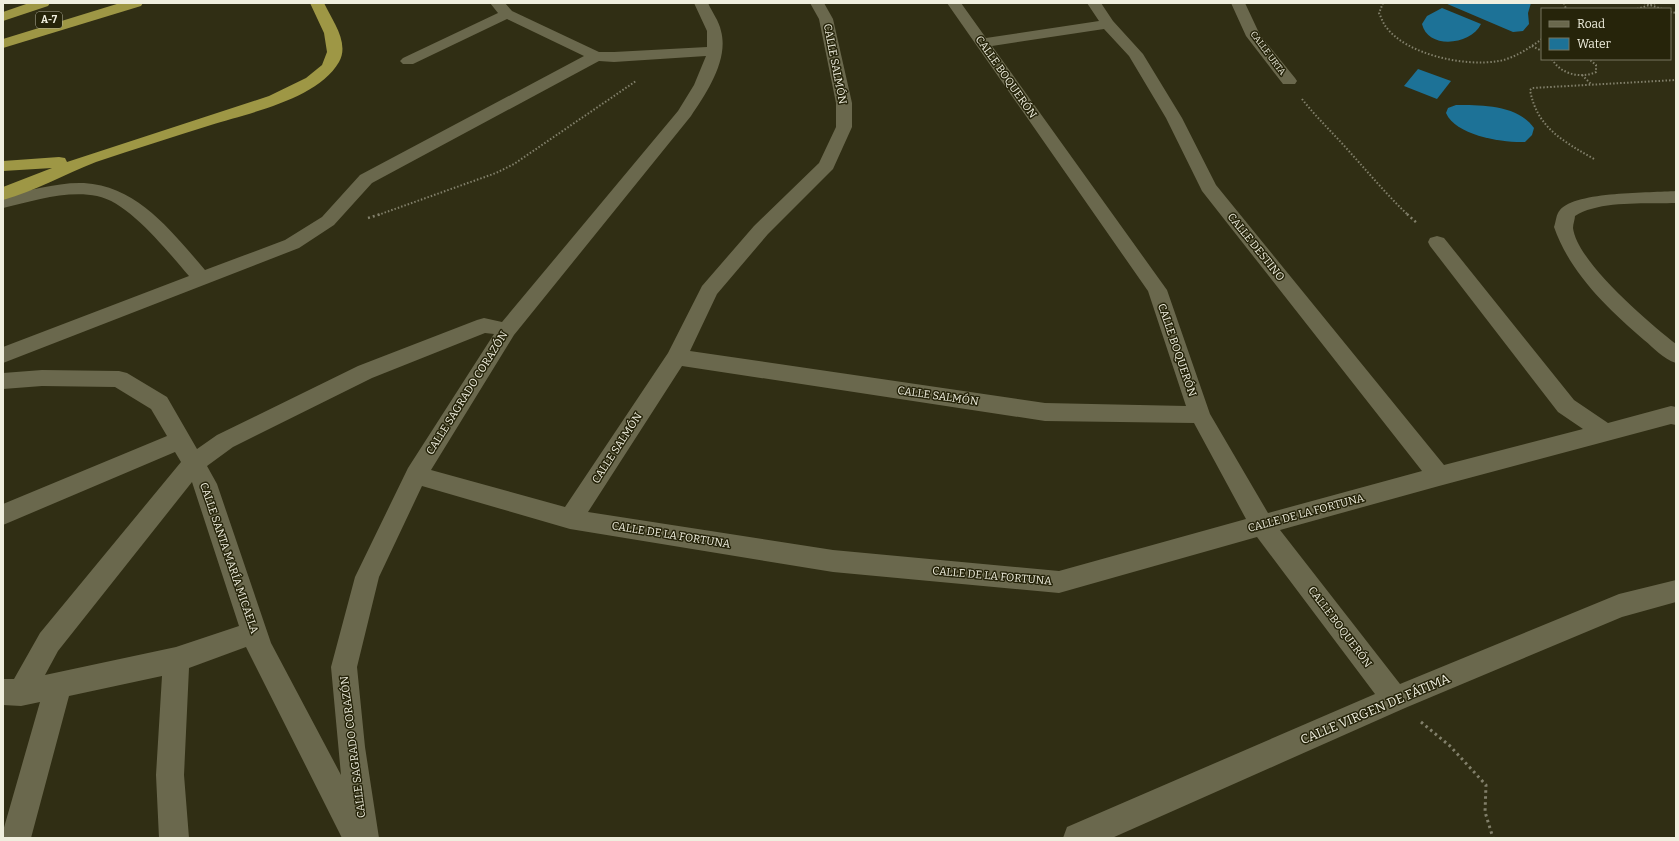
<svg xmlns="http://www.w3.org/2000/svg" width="1679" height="841" font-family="Bitter,serif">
<rect width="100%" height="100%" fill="#302e14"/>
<g fill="#1d7297">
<path d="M 1445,3 L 1531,3 L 1528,13 L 1529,24 L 1523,31 L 1513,32 Z"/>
<path d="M 1442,8 L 1481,24 C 1471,45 1428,50 1422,24 L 1427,16 Z"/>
<path d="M 1418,69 L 1451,81 L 1437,99 L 1404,86 Z"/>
<path d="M 1456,105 C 1482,105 1518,105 1534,128 L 1532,135 L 1525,142 C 1504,143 1456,136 1446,113 L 1448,108 Z"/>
</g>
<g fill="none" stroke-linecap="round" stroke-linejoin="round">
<g stroke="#82806b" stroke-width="2" stroke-dasharray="1.5 2" stroke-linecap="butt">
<path d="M 1383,3 L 1379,13 C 1381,17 1383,23 1386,27 C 1407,55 1465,67 1499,61 C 1515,58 1529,48 1542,39"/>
<path d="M 1564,3 L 1566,9"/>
<path d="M 1644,3 L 1662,9"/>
<path d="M 1637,9 L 1656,3"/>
<path d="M 1670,12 L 1676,13"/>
<path d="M 1532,46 L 1542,51"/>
<path d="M 1552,59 C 1560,74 1581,79 1596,72 L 1596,65 L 1589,59"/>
<path d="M 1582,75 L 1591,84"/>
<path d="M 1302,99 C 1316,117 1332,132 1347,149 C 1367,171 1386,194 1408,215"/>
<path d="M 1594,159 C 1563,141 1537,128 1530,90 L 1532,88 L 1676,80"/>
<path d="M 378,215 L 496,173 L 514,164 L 636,81"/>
</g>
<g stroke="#82806b" stroke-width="2.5" stroke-dasharray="2 3" stroke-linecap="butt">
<path d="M 1407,214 L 1418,224"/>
<path d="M 368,218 L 381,214"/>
</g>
<path stroke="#82806b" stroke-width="3" stroke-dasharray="2.5 3.5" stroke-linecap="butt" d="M 1421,722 L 1450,746 L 1486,785 L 1485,812 L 1493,838"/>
<g fill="#6a684d" fill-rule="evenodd">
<path d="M 490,3 L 505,3 L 512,11 L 599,52 L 614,52 L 707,47 L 707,31 L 694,3 L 708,3 C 712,12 719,21 721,31 C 729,60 706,94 691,116 L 514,335 L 431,470 L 565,507 L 668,353 L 702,286 L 754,226 L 819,163 L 836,127 L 836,103 L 819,19 L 810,3 L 824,3 L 833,19 L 852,103 L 852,127 L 833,169 L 768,234 L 717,294 L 690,351 L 1045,403 L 1186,406 L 1148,291 L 947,3 L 961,3 L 986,38 L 1099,21 L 1087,3 L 1101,3 L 1113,21 L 1143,54 L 1182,118 L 1216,185 L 1444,465 L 1583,429 L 1558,412 L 1430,246 L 1428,242 L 1430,238 L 1437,236 L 1444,238 L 1574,400 L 1608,423 L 1671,406 L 1676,407 L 1676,425 L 1671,424 L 1439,486 L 1280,530 L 1400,684 L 1619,594 L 1676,580 L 1676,602 L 1622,617 L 1405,708 L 1112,838 L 1063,838 L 1067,827 L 1375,694 L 1257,537 L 1059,593 L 833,572 L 570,529 L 422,486 L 379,577 L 357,667 L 365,747 L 379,838 L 342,838 L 246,647 L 189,668 L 184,775 L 189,838 L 159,838 L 156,775 L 162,676 L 69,696 L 31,838 L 3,838 L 3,831 L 40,702 L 21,706 L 3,705 L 3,679 L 14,679 L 40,633 L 181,462 L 175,452 L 3,525 L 3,504 L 167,436 L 151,409 L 115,387 L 42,386 L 3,389 L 3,373 L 42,370 L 119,371 L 127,373 L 167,397 L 197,449 L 217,435 L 358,366 L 477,320 L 484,318 L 502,322 L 678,111 L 694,85 L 706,56 L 614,62 L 599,61 L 372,183 L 334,225 L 299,248 L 3,363 L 3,347 L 189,276 C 168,252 129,202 97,196 C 67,190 33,201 3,208 L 3,196 C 29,191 57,182 84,183 C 138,186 173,233 205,270 L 285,240 L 322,217 L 360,175 L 584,56 L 507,19 L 413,64 L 403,64 L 400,61 L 403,58 L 498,13 ZM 1104,29 L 1129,56 L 1166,118 L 1202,191 L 1422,471 L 1268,513 L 1210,414 L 1167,290 L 992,46 ZM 485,333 L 494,334 L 408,468 L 355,577 L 331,667 L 341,775 L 271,643 L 217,484 L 207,466 L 233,447 L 372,378 ZM 682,366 L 1045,421 L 1194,423 L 1246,519 L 1059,571 L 833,550 L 588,512 ZM 192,482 L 239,626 L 176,647 L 45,675 L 58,651 Z"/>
<path d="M 1231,3 L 1245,3 L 1260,35 L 1295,78 L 1297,81 L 1295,84 L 1283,84 L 1246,36 Z"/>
<path d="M 1676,191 L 1676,203 C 1648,204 1599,200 1575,216 C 1575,219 1573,224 1573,228 C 1577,262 1649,323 1676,344 L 1676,363 C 1663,359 1654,348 1644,340 C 1608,309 1570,273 1554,227 C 1556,222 1556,214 1560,210 C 1576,191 1651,193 1676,191 Z"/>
</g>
<g fill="#9e9745" fill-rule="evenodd">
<path d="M 29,3 L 50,3 L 48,6 L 3,21 L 3,12 Z"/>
<path d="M 120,3 L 143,3 L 141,6 L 3,48 L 3,39 Z"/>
<path d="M 310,3 L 324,3 C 332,20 350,43 339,62 C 318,99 249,113 211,125 C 173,137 134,149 96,162 C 65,174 35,191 3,200 L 3,187 L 52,168 L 3,171 L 3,161 L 59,157 L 65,158 L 67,162 L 269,96 L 306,78 L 322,65 L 327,52 L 324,33 Z"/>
</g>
</g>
<g text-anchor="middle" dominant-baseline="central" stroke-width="3" stroke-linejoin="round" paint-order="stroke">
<g font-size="9" fill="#efeede" stroke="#26240a">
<text transform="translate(1268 53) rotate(53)">CALLE URTA</text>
</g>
<rect fill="#26240a" stroke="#b3b19e" stroke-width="1" x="36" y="12" width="26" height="16" rx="3"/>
<g font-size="10" font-weight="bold" fill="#efeede">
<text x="49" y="20">A-7</text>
</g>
<g font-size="11" fill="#efeede" stroke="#26240a">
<text transform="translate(835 64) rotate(79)">CALLE SALMÓN</text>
<text transform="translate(1006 77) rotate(55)">CALLE BOQUERÓN</text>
<text transform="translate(1256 247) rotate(51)">CALLE DESTINO</text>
<text transform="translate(1177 350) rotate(71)">CALLE BOQUERÓN</text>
<text transform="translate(467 393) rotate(-58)">CALLE SAGRADO CORAZÓN</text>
<text transform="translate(938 396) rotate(8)">CALLE SALMÓN</text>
<text transform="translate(617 448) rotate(-57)">CALLE SALMÓN</text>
<text transform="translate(1306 513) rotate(-15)">CALLE DE LA FORTUNA</text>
<text transform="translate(671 535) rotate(9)">CALLE DE LA FORTUNA</text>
<text transform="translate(229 558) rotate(71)">CALLE SANTA MARÍA MICAELA</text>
<text transform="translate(992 576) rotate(5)">CALLE DE LA FORTUNA</text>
<text transform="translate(1340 627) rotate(53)">CALLE BOQUERÓN</text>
<text transform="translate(353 747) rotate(-97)">CALLE SAGRADO CORAZÓN</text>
</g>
<g font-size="13" fill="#efeede" stroke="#26240a">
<text transform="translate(1375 709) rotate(-23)">CALLE VIRGEN DE FÁTIMA</text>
</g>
</g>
<rect width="1679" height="841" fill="none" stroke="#efeede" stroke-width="8"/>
<rect x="1541" y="8" width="130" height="52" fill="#26240a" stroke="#76755f"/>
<rect x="1549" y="21" width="20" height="6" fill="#6a684d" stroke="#76755f"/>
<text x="1577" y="28" font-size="12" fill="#efeede">Road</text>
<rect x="1549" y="38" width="20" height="12" fill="#1d7297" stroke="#76755f"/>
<text x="1577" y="48" font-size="12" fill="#efeede">Water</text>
</svg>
